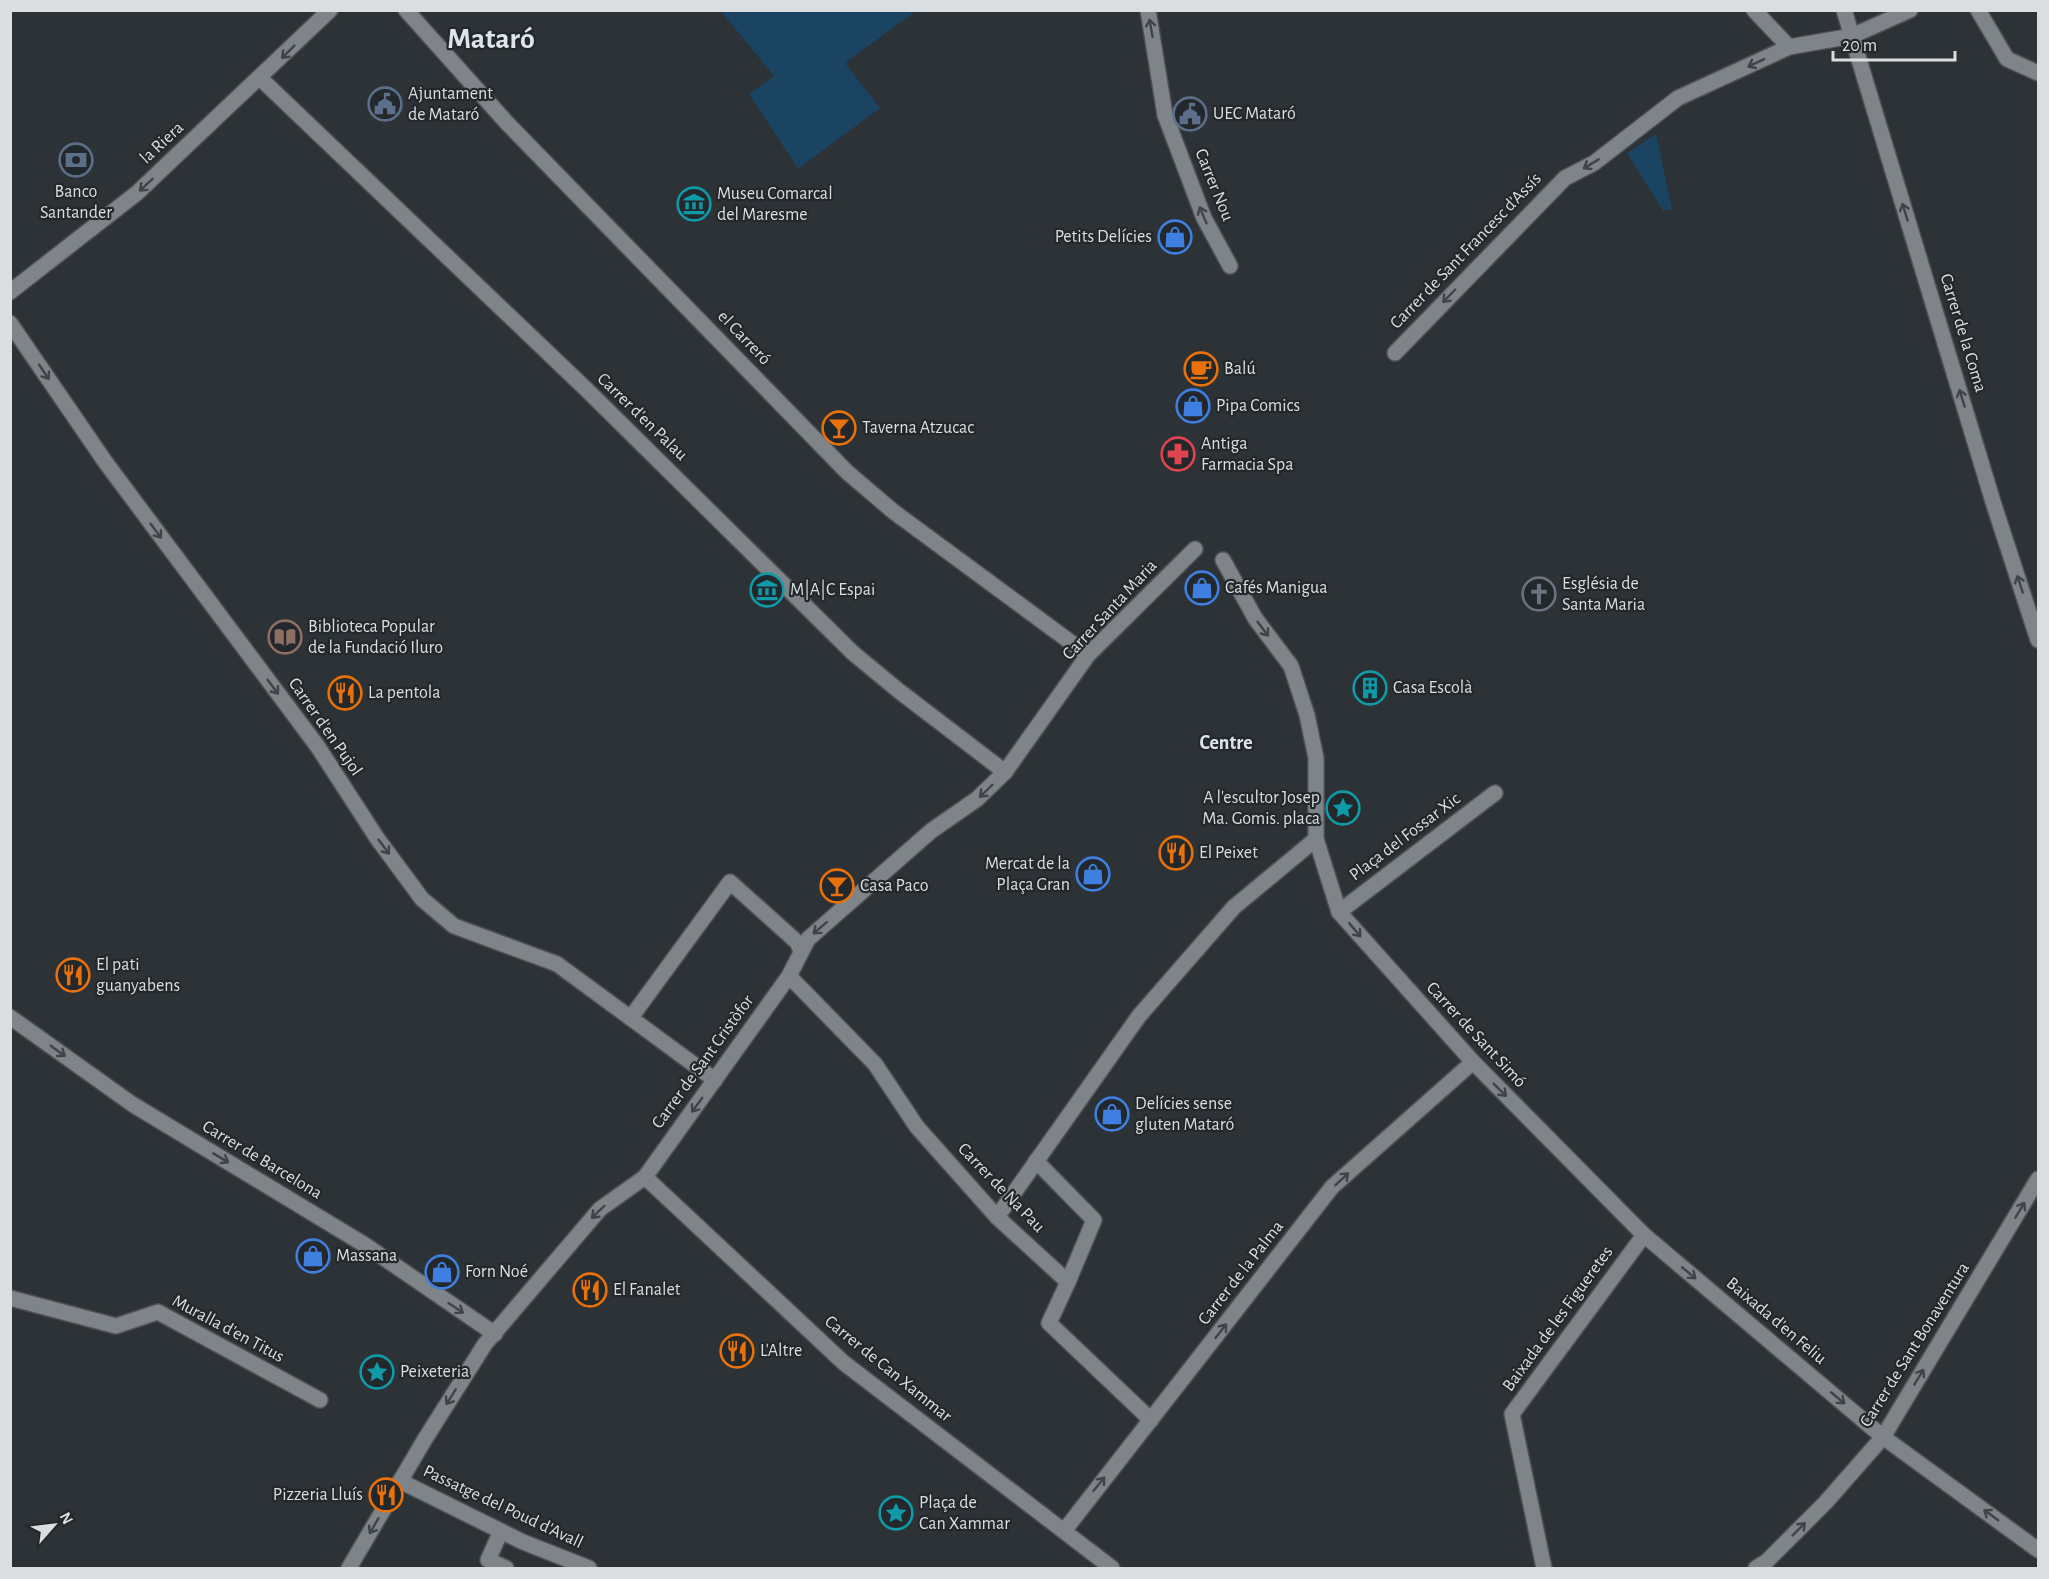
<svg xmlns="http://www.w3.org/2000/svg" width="2049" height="1579" font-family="'Alegreya Sans',sans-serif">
<rect width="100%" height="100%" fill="#2d3236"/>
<g fill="#1b4362">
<path d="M 721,11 L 916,11 L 845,63 L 880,108 L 798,169 L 749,94 L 774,76 Z"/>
<path d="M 1656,134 L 1672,209 L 1663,211 L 1627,153 Z"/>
</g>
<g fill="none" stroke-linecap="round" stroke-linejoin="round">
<g stroke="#4c5155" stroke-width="18">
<g id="pedestrian">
<path d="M 406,10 L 507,123 L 847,472 L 894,512 L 1088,655"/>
<path d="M 1754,10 L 1789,47"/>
<path d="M 261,79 L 588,391 L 853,653 L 899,691 L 1005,772"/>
<path d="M 10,323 L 106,463 L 318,747 L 377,838 L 422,899 L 454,926 L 557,964 L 715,1080"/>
<path d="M 1395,353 L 1565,178 L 1594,163 L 1678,98 L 1789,47 L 1852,36"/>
<path d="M 789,976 L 875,1064 L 917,1127 L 997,1217 L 1068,1282 L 1049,1323 L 1151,1420"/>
<path d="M 632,1016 L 730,882 L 797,942 L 801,951"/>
<path d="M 1036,1161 L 1094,1220 L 1068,1282"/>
<path d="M 645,1177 L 844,1363 L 1112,1568"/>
<path d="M 997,1217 L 1139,1016 L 1234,907 L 1316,839"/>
<path d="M 400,1481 L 523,1542 L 589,1568"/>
<path d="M 501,1531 L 488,1560 L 506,1568"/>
<path d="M 1064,1531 L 1332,1187 L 1473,1062"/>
<path d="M 349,1568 L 425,1439 L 485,1344 L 600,1209 L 645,1177 L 789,976 L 808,939 L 931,831 L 977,799 L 1005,772 L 1088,655 L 1195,549"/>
</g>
</g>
<g stroke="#4c5155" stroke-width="18">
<g id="minor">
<path d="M 1148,10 L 1165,115 L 1204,218 L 1230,266"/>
<path d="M 1844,10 L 1994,505 L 2038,640"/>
<path d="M 1978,10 L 2007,59 L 2038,73"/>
<path d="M 1852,36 L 1910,10"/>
<path d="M 10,292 L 137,193 L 330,10"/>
<path d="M 1223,560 L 1255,618 L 1291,666 L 1307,715 L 1316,758 L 1316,839 L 1339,912 L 1473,1062 L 1644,1235 L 1883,1437 L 2038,1550"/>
<path d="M 1339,912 L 1495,793"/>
<path d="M 10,1017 L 132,1104 L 365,1245 L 495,1334"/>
<path d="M 10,1298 L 116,1326 L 158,1312 L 320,1400"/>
<path d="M 1544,1568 L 1512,1414 L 1644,1235"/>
<path d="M 1756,1568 L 1766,1562 L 1826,1502 L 1883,1437 L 2038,1179"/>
</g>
</g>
<use href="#pedestrian" stroke="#7f8489" stroke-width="15"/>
<use href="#minor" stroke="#7f8489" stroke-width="15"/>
</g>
<defs><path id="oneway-shaft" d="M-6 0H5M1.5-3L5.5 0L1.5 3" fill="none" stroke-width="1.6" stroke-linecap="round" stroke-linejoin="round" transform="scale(1.5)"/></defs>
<g stroke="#3f4448">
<use href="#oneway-shaft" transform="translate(1151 28) rotate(-100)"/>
<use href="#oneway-shaft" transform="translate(288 52) rotate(135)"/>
<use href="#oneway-shaft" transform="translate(1756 63) rotate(155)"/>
<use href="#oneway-shaft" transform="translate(1591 164) rotate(149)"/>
<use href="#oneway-shaft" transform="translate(146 185) rotate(137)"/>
<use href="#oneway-shaft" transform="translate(1905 212) rotate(-107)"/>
<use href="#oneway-shaft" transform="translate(1203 215) rotate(-113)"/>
<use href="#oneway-shaft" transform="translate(1449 296) rotate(134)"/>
<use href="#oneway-shaft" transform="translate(44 372) rotate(56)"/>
<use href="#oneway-shaft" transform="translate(1962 398) rotate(-107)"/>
<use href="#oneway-shaft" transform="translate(156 531) rotate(53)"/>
<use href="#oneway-shaft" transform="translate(2020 584) rotate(-108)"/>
<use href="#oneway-shaft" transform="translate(1263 629) rotate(53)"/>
<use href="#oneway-shaft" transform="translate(273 687) rotate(53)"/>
<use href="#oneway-shaft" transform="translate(986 791) rotate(136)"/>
<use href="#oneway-shaft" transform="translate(384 847) rotate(53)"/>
<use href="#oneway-shaft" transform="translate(820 928) rotate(139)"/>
<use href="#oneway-shaft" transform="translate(1355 930) rotate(50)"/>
<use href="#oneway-shaft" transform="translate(58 1051) rotate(36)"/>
<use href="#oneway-shaft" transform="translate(1500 1090) rotate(45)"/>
<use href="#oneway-shaft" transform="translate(697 1105) rotate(126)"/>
<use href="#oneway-shaft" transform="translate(221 1158) rotate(31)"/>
<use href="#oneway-shaft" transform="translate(1342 1179) rotate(-43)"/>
<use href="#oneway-shaft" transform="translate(2020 1210) rotate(-59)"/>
<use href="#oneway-shaft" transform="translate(598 1212) rotate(136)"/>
<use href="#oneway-shaft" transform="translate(1689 1273) rotate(40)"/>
<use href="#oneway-shaft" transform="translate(456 1308) rotate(34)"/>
<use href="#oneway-shaft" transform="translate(1221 1331) rotate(-52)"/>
<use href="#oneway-shaft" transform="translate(1919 1377) rotate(-59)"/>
<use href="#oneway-shaft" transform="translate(451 1397) rotate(122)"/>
<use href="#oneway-shaft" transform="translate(1838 1398) rotate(40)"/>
<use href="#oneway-shaft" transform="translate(1099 1484) rotate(-51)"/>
<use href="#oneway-shaft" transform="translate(1991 1515) rotate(-144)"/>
<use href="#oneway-shaft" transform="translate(374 1526) rotate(120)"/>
<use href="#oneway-shaft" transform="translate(1799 1529) rotate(-45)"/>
</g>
<defs>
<g id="civic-ring" transform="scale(1.725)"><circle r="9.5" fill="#23282c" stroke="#5c6f8a" stroke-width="1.5"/><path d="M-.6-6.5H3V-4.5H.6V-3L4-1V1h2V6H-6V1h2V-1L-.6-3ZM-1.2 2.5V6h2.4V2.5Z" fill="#5c6f8a"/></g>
<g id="bank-ring" transform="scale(1.725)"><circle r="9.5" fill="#23282c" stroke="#5c6f8a" stroke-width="1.5"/><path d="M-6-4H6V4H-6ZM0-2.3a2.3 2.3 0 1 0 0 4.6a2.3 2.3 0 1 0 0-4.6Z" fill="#5c6f8a"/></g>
<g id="museum-ring" transform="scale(1.725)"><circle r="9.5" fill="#23282c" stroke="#0f9aa8" stroke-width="1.5"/><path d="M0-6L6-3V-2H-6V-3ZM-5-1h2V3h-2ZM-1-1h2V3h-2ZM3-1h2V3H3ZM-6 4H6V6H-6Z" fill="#0f9aa8"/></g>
<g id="shop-ring" transform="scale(1.725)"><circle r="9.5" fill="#23282c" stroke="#3f7fe0" stroke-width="1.5"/><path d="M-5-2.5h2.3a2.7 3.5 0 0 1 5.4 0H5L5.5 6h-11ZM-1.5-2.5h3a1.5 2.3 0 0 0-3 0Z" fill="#3f7fe0"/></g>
<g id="cafe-ring" transform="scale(1.725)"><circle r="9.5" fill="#23282c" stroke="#e8710a" stroke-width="1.5"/><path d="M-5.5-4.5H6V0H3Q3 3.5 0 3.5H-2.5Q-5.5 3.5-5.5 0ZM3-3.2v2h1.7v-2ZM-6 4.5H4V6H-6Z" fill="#e8710a"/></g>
<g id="bar-ring" transform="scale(1.725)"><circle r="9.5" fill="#23282c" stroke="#e8710a" stroke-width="1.5"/><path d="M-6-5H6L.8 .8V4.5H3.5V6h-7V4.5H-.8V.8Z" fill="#e8710a"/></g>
<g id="pharmacy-ring" transform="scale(1.725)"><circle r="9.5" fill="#23282c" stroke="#e0444e" stroke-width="1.5"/><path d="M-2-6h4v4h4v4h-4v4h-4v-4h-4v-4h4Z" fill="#e0444e"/></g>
<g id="church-ring" transform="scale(1.725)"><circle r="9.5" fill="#23282c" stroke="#6b7280" stroke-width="1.5"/><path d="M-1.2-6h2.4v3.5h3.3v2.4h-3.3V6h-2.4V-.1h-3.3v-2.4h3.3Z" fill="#6b7280"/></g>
<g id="library-ring" transform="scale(1.725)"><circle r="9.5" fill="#23282c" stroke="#8d6e63" stroke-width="1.5"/><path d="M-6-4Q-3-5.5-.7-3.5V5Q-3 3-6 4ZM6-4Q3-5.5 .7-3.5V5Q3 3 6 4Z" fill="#8d6e63"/></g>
<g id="building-ring" transform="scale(1.725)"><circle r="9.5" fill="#23282c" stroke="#0f9aa8" stroke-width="1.5"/><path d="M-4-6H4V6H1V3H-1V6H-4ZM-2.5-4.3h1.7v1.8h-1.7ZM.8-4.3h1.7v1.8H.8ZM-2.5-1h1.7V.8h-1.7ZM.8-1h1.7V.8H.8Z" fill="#0f9aa8"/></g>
<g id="restaurant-ring" transform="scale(1.725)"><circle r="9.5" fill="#23282c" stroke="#e8710a" stroke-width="1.5"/><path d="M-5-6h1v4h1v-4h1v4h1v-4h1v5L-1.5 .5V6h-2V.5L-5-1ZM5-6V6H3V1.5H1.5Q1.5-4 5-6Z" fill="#e8710a"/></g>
<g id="sight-ring" transform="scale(1.725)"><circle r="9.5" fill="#23282c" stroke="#0f9aa8" stroke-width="1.5"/><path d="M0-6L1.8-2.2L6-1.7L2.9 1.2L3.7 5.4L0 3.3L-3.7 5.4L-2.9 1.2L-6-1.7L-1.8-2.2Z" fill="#0f9aa8"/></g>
</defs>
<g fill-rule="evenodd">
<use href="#civic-ring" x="385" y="104"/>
<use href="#civic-ring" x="1190" y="114"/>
<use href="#bank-ring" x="76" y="160"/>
<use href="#museum-ring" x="694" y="204"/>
<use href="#shop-ring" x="1175" y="237"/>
<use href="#cafe-ring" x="1201" y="369"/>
<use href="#shop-ring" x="1193" y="406"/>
<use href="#bar-ring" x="839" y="428"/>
<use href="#pharmacy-ring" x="1178" y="454"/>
<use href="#shop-ring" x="1202" y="588"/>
<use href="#museum-ring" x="767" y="590"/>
<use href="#church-ring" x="1539" y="594"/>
<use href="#library-ring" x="285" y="637"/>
<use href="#building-ring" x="1370" y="688"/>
<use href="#restaurant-ring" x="345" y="693"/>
<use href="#sight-ring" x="1343" y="808"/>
<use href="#restaurant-ring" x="1176" y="853"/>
<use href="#shop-ring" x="1093" y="874"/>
<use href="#bar-ring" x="837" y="886"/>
<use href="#restaurant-ring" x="73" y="975"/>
<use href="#shop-ring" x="1112" y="1114"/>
<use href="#shop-ring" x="313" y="1256"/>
<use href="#shop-ring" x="442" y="1272"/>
<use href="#restaurant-ring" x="590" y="1290"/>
<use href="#restaurant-ring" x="737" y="1351"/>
<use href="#sight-ring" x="377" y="1372"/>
<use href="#restaurant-ring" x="386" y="1495"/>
<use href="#sight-ring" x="896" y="1513"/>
</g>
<g text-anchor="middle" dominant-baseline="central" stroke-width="4.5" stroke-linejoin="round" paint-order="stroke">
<g font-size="18" fill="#dbdee1" stroke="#23282c" text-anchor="start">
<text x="408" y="94">Ajuntament<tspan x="408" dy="21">de Mataró</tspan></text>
<text x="1213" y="114">UEC Mataró</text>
<text x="76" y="192" text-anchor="middle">Banco<tspan x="76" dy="21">Santander</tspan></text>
<text x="717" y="194">Museu Comarcal<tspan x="717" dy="21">del Maresme</tspan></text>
<text x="1152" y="237" text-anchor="end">Petits Delícies</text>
<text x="1224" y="369">Balú</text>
<text x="1216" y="406">Pipa Comics</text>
<text x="862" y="428">Taverna Atzucac</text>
<text x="1201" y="444">Antiga<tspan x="1201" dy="21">Farmacia Spa</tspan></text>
<text x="1562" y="584">Església de<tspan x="1562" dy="21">Santa Maria</tspan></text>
<text x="1225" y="588">Cafés Manigua</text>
<text x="790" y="590">M|A|C Espai</text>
<text x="308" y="627">Biblioteca Popular<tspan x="308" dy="21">de la Fundació Iluro</tspan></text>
<text x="1393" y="688">Casa Escolà</text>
<text x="368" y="693">La pentola</text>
<text x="1320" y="798" text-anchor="end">A l'escultor Josep<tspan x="1320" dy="21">Ma. Gomis. placa</tspan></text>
<text x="1199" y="853">El Peixet</text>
<text x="1070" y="864" text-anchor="end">Mercat de la<tspan x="1070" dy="21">Plaça Gran</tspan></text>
<text x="860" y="886">Casa Paco</text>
<text x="96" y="965">El pati<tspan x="96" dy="21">guanyabens</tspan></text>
<text x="1135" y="1104">Delícies sense<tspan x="1135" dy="21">gluten Mataró</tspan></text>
<text x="336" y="1256">Massana</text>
<text x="465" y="1272">Forn Noé</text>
<text x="613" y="1290">El Fanalet</text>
<text x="760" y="1351">L'Altre</text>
<text x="400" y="1372">Peixeteria</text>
<text x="363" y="1495" text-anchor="end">Pizzeria Lluís</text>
<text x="919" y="1503">Plaça de<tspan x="919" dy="21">Can Xammar</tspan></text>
</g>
<g font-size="18" fill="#dbdee1" stroke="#23282c">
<text transform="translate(162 143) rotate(-43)">la Riera</text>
<text transform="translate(1214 185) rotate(68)">Carrer Nou</text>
<text transform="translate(1466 251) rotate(-46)">Carrer de Sant Francesc d'Assís</text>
<text transform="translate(1963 333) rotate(73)">Carrer de la Coma</text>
<text transform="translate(744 338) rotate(46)">el Carreró</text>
<text transform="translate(642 417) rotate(44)">Carrer d'en Palau</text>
<text transform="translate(1110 610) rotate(-47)">Carrer Santa Maria</text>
<text transform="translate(325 727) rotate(55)">Carrer d'en Pujol</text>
<text transform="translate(1405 837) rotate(-37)">Plaça del Fossar Xic</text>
<text transform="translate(1476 1035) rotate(47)">Carrer de Sant Simó</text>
<text transform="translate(703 1062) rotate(-54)">Carrer de Sant Cristòfor</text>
<text transform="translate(262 1160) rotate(31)">Carrer de Barcelona</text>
<text transform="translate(1001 1188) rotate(46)">Carrer de Na Pau</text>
<text transform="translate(1241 1273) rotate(-52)">Carrer de la Palma</text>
<text transform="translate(1558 1319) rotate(-54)">Baixada de les Figueretes</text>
<text transform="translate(1776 1321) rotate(40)">Baixada d'en Feliu</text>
<text transform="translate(228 1329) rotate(28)">Muralla d'en Titus</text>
<text transform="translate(1915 1345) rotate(-58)">Carrer de Sant Bonaventura</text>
<text transform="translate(888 1369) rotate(39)">Carrer de Can Xammar</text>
<text transform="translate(503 1507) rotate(25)">Passatge del Poud d'Avall</text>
</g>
<g font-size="20" font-weight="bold" fill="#dee4ea" stroke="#23282c">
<text x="1226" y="743">Centre</text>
</g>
<g font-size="30" font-weight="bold" fill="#dee4ea" stroke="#23282c">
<text x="491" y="39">Mataró</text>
</g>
</g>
<rect width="2049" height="1579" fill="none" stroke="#dbdee1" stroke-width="24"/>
<g transform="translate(54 1525) rotate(62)" stroke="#23282c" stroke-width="4.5" paint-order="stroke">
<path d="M0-4.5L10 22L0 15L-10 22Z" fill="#dbdee1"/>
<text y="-9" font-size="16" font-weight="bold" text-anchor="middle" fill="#dbdee1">N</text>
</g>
<path d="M1833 51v9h122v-9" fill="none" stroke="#dbdee1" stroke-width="3"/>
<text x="1842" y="51" font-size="18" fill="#dbdee1" stroke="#23282c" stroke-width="4.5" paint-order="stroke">20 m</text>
</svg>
